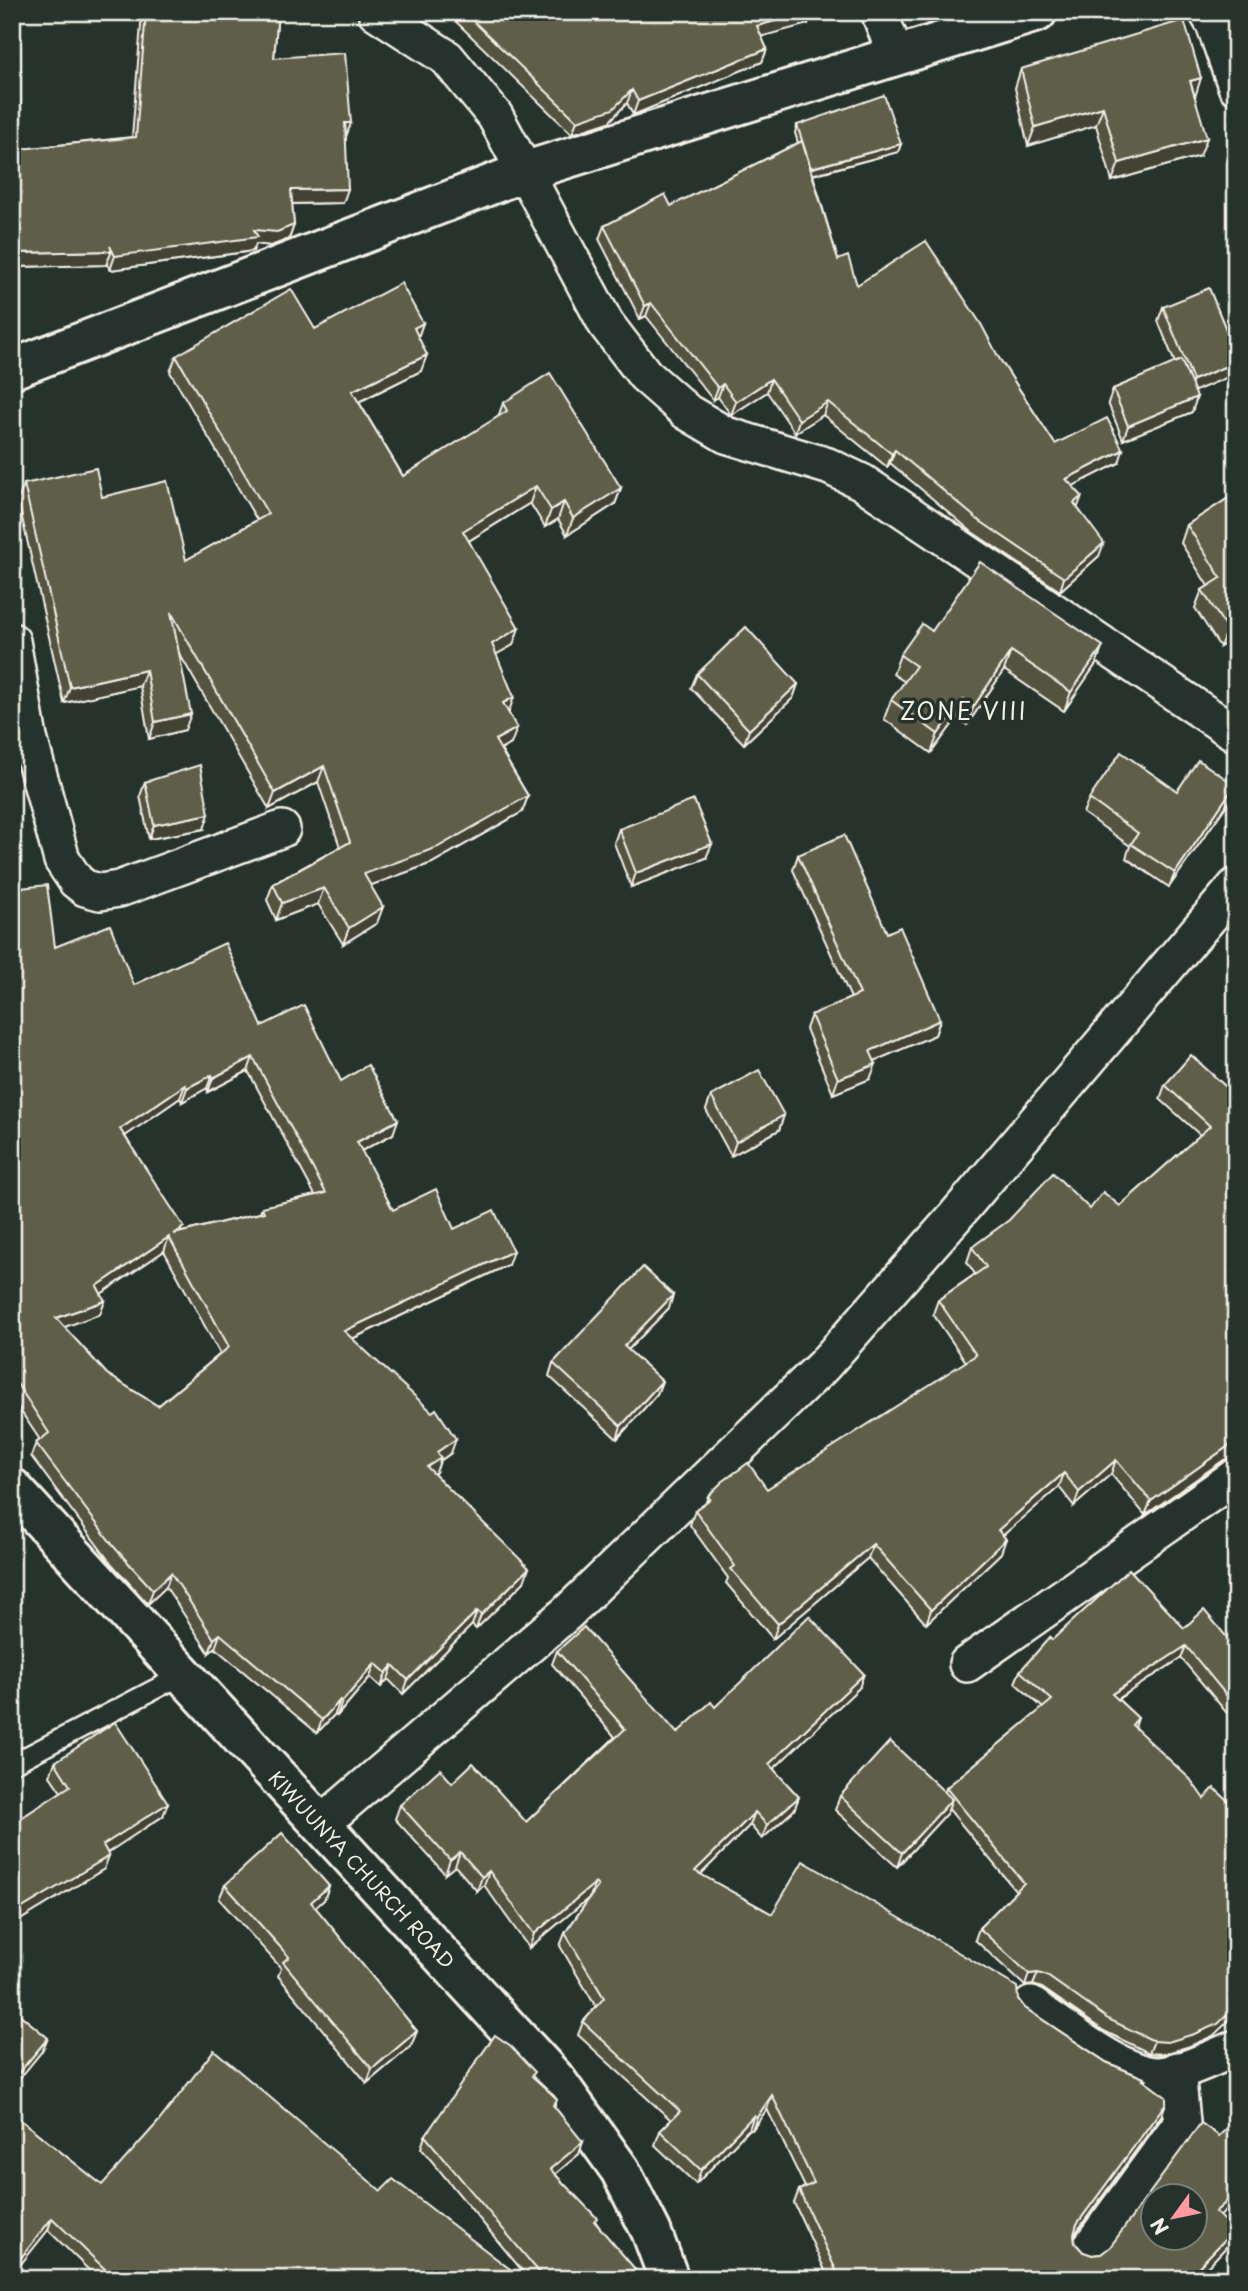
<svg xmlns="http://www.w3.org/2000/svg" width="1248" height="2291" font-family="'Playpen Sans',sans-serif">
<rect width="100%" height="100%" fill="#26332d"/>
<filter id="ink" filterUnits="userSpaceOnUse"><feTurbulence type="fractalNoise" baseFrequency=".0143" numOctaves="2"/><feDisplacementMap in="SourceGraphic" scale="14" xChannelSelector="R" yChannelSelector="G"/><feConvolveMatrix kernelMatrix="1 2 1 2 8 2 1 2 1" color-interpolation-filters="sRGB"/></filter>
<g filter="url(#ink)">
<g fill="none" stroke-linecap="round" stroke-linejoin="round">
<g stroke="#f4f1e8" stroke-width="23">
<path id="lane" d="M 12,1764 L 184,1674"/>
</g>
<g stroke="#f4f1e8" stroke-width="40">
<g id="street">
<path d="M 376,12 L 447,58 L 495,116 L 606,324 L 645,375 L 687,412 L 726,435 L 828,466 L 862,482 L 1236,734"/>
<path d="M 879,12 L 896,56"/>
<path d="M 1207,12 L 1214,24 L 1236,86"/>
<path d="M 12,641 L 29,738 L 62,860 L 76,881 L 85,888 L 100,892 L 119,889 L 282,829"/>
<path d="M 967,1664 L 1236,1476"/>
<path d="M 321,1824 L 567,1613 L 823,1366 L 953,1219 L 1236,886"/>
<path d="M 1031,2005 C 1061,2025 1124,2076 1159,2075 C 1178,2075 1217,2056 1236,2048"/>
<path d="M 1089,2249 L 1182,2122 L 1177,2070"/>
</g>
</g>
<g stroke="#f4f1e8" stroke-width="44">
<g id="secondary">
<path d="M 12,369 L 526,171 L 1037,12"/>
<path d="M 12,1488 L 556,2080 L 620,2170 L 651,2231 L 669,2279"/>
</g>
</g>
<use href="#lane" stroke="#26332d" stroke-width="18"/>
<use href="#street" stroke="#26332d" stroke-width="35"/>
<use href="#secondary" stroke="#26332d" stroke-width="38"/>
</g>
<g fill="#525240" stroke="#f4f1e8" stroke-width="2" fill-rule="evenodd">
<path d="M 142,12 L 278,12 L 274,58 L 346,137 L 343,203 L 292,204 L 294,225 L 289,239 L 271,246 L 256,244 L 253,251 L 110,270 L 107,264 L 106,265 L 12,267 L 12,26 L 21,149 L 132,137 Z"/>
<path d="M 446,12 L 812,12 L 808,24 L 761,36 L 767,49 L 762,62 L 633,115 L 627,103 L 609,122 L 572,134 Z"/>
<path d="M 1021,69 L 1194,97 L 1200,156 L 1112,181 L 1096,125 L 1028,146 L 1015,88 Z"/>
<path d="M 797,125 L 901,144 L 898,152 L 813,175 L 838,260 L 857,285 L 999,358 L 1055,444 L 1119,463 L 1072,486 L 1077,508 L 1099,556 L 1060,591 L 972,532 L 890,463 L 887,467 L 823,415 L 795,433 L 767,392 L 731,415 L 718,397 L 713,400 L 646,316 L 640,319 L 599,239 L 604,226 L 671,206 L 798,143 L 795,133 Z"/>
<path d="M 1163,307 L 1233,375 L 1194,391 L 1192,412 L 1123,440 L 1108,403 L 1113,389 L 1175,363 L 1158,321 Z"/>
<path d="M 423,323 L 418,337 L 421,371 L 359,402 L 403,476 L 498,417 L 503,403 L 621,488 L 615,504 L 567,535 L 558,519 L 545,527 L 530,503 L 469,541 L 513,645 L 496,654 L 509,713 L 511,744 L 501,750 L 528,796 L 522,812 L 432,863 L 371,885 L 377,923 L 343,944 L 318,904 L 276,920 L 267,900 L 273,884 L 340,847 L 318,782 L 269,809 L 179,653 L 185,730 L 149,739 L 140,686 L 64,703 L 18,500 L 24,484 L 102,497 L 186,560 L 257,520 L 170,372 L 176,356 L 315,329 Z"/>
<path d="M 1236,493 L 1236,637 L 1220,647 L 1195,608 L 1202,590 L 1208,586 L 1181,543 L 1187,525 Z"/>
<path d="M 932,631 L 1096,664 L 1064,711 L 1004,670 L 967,725 L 957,718 L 931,753 L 884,719 L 891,700 L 905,682 L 893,674 L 900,655 Z"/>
<path d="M 697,674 L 798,684 L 793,698 L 744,744 L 691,688 Z"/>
<path d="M 145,782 L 204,829 L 149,839 L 140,796 Z"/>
<path d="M 1177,791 L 1230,800 L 1169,887 L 1126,858 L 1130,846 L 1083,813 L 1089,799 Z"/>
<path d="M 619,829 L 706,858 L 631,887 L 614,843 Z"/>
<path d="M 798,855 L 887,933 L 940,1020 L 935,1035 L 874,1061 L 870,1079 L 833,1094 L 806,1029 L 811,1015 L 851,998 L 793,870 Z"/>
<path d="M 12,889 L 55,947 L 134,985 L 262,1026 L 341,1081 L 393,1134 L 361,1151 L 393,1210 L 454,1229 L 508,1265 L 352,1339 L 451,1453 L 440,1461 L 436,1472 L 434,1474 L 524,1582 L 476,1629 L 472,1625 L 403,1694 L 388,1679 L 381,1687 L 370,1677 L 337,1716 L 335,1714 L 317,1733 L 215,1648 L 209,1653 L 166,1587 L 148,1604 L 110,1562 L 31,1456 L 36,1443 L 40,1440 L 12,1398 ZM 248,1071 L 315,1195 L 262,1207 L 260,1213 L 182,1232 L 125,1136 L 180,1098 L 182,1102 L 207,1088 L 208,1092 ZM 164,1251 L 220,1354 L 158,1406 L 107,1374 L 64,1327 L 100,1314 L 105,1301 L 101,1294 Z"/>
<path d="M 1165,1085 L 1236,1096 L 1236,1456 L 1224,1460 L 1145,1515 L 1111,1474 L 1074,1506 L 1059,1487 L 1003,1535 L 1001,1553 L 926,1624 L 868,1558 L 773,1639 L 726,1583 L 728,1578 L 690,1525 L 695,1510 L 706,1502 L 708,1496 L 767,1489 L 966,1362 L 933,1314 L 938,1300 L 975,1274 L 967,1262 L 972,1247 L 1090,1209 L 1120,1206 L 1200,1135 L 1160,1099 Z"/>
<path d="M 711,1096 L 784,1115 L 779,1130 L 731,1156 L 706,1110 Z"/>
<path d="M 673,1295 L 669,1308 L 628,1350 L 662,1381 L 657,1394 L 617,1439 L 549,1376 L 553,1363 Z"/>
<path d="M 1184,1628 L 1236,1648 L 1236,1724 L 1181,1658 L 1118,1699 L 1138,1718 L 1135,1728 L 1213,2036 L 1190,2046 L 1164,2054 L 1149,2053 L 1104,2031 L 1042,1988 L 1033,1985 L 1025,1986 L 975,1940 L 979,1928 L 1016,1891 L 948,1808 L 947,1813 L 897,1867 L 835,1810 L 840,1796 L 945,1792 L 946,1788 L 1043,1708 L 1015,1683 L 1020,1671 L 1052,1640 Z"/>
<path d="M 557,1651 L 677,1733 L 715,1707 L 859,1688 L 773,1769 L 799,1797 L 794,1810 L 762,1839 L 750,1825 L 700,1875 L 772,1914 L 1018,1999 L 1025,2008 L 1106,2062 L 1146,2079 L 1145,2081 L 1166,2103 L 1161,2116 L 1074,2235 L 1075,2243 L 1083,2252 L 1092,2255 L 1101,2254 L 1220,2216 L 1234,2230 L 1229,2244 L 1196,2279 L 829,2279 L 794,2203 L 799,2190 L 805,2187 L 767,2109 L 752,2130 L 749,2129 L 696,2184 L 655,2145 L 660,2131 L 671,2120 L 578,2035 L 583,2022 L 596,2007 L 560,1946 L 565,1933 L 590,1897 L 529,1948 L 484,1885 L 477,1891 L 455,1866 L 445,1874 L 395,1819 L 400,1805 L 452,1783 L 526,1822 L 615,1737 L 552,1664 Z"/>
<path d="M 55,1762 L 163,1816 L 107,1852 L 104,1869 L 12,1925 L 12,1824 L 61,1792 L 50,1776 Z"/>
<path d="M 225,1885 L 329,1886 L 324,1900 L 315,1908 L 417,2031 L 411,2046 L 367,2083 L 278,1976 L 281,1968 L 219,1899 Z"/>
<path d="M 533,2077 L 557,2100 L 554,2107 L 579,2154 L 555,2174 L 596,2222 L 631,2279 L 529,2279 L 421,2148 L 425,2136 Z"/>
<path d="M 12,2113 L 102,2185 L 381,2191 L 523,2279 L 98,2279 L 48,2230 L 12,2275 Z"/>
</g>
<g fill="#424234" stroke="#f4f1e8" stroke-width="2">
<path d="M 806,12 L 812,12 L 808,24 L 752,39 L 757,26 Z"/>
<path d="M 767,49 L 762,62 L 633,115 L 638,101 Z"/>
<path d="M 1201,78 L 1195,97 L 1190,81 Z"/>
<path d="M 632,90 L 627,103 L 609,122 L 572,134 L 577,121 Z"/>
<path d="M 1103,107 L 1096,125 L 1028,146 L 1035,127 Z"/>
<path d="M 345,123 L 351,123 L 346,137 Z"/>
<path d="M 1207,138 L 1200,156 L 1112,181 L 1119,163 Z"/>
<path d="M 901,144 L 898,152 L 807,176 L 809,169 Z"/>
<path d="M 348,189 L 343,203 L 286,204 L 291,190 Z"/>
<path d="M 294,225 L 289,239 L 271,246 L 256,244 L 253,251 L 110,270 L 115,256 L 254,230 Z"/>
<path d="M 112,251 L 106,265 L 12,267 L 12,253 Z"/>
<path d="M 651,303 L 646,316 L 640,319 L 645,306 Z"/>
<path d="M 423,323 L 417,340 L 414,328 Z"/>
<path d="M 427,355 L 421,371 L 346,408 L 352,391 Z"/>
<path d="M 1236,362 L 1236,369 L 1233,375 L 1188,394 L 1193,380 Z"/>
<path d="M 771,379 L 767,392 L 731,415 L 736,402 Z"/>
<path d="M 723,384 L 718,397 L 713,400 L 718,388 Z"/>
<path d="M 1197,397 L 1192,412 L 1123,440 L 1128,426 Z"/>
<path d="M 828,402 L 823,415 L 795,433 L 799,420 Z"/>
<path d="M 895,450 L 890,463 L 887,467 L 892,454 Z"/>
<path d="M 1123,450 L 1119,463 L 1061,492 L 1066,479 Z"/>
<path d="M 536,486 L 530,503 L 457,548 L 463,531 Z"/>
<path d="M 621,488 L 615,504 L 567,535 L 573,518 Z"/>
<path d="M 1082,496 L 1077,509 L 1074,503 Z"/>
<path d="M 564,502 L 558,519 L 545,527 L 551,510 Z"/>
<path d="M 1104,543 L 1099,556 L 1060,591 L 1064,578 Z"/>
<path d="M 1236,623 L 1236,637 L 1220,647 L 1227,629 Z"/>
<path d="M 519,628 L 513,645 L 486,660 L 492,644 Z"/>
<path d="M 1103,646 L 1096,664 L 1064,711 L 1071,692 Z"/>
<path d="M 1011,651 L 1004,670 L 967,725 L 974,706 Z"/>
<path d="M 146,670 L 140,686 L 64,703 L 70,687 Z"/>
<path d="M 798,684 L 793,698 L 744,744 L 749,730 Z"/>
<path d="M 514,697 L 508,714 L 503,703 Z"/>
<path d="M 964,699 L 957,718 L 931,753 L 938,734 Z"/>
<path d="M 191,714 L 185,730 L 149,739 L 155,722 Z"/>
<path d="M 517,728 L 511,744 L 489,756 L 495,740 Z"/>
<path d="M 20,730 L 12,751 L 12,731 Z"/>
<path d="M 324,766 L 318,782 L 269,809 L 275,793 Z"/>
<path d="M 1235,785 L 1230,800 L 1169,887 L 1175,873 Z"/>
<path d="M 528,796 L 522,812 L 432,863 L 358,890 L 364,874 Z"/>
<path d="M 209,814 L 204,829 L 149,839 L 154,825 Z"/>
<path d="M 712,844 L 706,858 L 631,887 L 636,873 Z"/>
<path d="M 324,888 L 318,904 L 276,920 L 282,903 Z"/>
<path d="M 383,907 L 377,923 L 343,944 L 349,928 Z"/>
<path d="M 940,1020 L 935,1035 L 865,1065 L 870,1051 Z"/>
<path d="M 253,1057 L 248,1071 L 208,1092 L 213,1078 Z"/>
<path d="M 876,1064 L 870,1079 L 833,1094 L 838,1079 Z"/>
<path d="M 212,1075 L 207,1088 L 182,1102 L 187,1088 Z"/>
<path d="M 185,1085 L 180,1098 L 115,1143 L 120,1129 Z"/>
<path d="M 784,1115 L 779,1130 L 731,1156 L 736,1142 Z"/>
<path d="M 398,1120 L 393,1134 L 352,1156 L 357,1142 Z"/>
<path d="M 169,1237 L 164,1251 L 92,1300 L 97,1286 Z"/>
<path d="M 513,1251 L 508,1265 L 339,1345 L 344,1331 Z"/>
<path d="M 673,1295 L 669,1308 L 619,1359 L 624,1346 Z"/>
<path d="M 105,1301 L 100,1314 L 51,1332 L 56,1318 Z"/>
<path d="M 662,1381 L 657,1394 L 617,1439 L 621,1426 Z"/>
<path d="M 456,1439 L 451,1453 L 440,1461 L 436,1472 L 422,1481 L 427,1467 L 437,1452 Z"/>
<path d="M 1236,1443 L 1235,1456 L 1224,1460 L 1145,1515 L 1151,1501 L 1230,1445 Z"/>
<path d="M 1116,1460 L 1111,1474 L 1074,1506 L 1079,1492 Z"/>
<path d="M 1064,1473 L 1059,1487 L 993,1544 L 998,1530 Z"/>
<path d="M 1006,1539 L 1001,1553 L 926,1624 L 931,1610 Z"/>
<path d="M 873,1544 L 868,1558 L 773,1639 L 778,1624 Z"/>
<path d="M 529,1568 L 524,1582 L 476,1629 L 481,1615 Z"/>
<path d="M 171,1573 L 166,1587 L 148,1604 L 153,1590 Z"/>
<path d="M 477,1611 L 472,1625 L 403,1694 L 408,1680 Z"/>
<path d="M 220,1634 L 215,1648 L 209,1653 L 214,1639 Z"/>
<path d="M 1186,1646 L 1181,1658 L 1107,1706 L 1112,1694 Z"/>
<path d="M 375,1663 L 370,1677 L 337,1716 L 342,1702 Z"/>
<path d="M 393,1665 L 388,1679 L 381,1687 L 386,1673 Z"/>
<path d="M 864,1674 L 859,1688 L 764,1778 L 769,1764 Z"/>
<path d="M 340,1700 L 335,1714 L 317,1733 L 322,1720 Z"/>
<path d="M 799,1797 L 794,1810 L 762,1839 L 767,1825 Z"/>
<path d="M 952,1799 L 947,1813 L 897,1867 L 902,1853 Z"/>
<path d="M 168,1803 L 163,1816 L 98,1859 L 103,1845 Z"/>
<path d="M 755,1812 L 750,1825 L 690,1885 L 695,1871 Z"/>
<path d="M 460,1852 L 455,1866 L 445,1874 L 450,1860 Z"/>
<path d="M 109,1856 L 104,1869 L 12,1925 L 12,1914 Z"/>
<path d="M 489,1871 L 484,1885 L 477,1891 L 482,1877 Z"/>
<path d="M 595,1883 L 590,1897 L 529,1948 L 534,1934 Z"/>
<path d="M 329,1886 L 324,1900 L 305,1917 L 311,1902 Z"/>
<path d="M 1038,1973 L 1033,1985 L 1025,1986 L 1029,1974 Z"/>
<path d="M 1236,2006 L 1236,2014 L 1213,2036 L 1190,2046 L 1164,2054 L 1149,2053 L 1154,2041 Z"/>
<path d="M 417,2031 L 411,2046 L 367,2083 L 372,2069 Z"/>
<path d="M 48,2038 L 43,2050 L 12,2088 L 12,2081 Z"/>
<path d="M 772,2095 L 767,2109 L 752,2130 L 757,2117 Z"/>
<path d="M 1166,2103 L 1161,2116 L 1072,2238 L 1077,2224 Z"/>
<path d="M 754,2115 L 749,2129 L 696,2184 L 701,2170 Z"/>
<path d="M 583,2142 L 579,2154 L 546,2182 L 550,2169 Z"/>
<path d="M 1236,2193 L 1236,2202 L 1210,2225 L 1215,2212 Z"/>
<path d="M 52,2218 L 48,2230 L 12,2275 L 16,2264 Z"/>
<path d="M 1234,2230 L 1229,2244 L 1196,2279 L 1187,2279 Z"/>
<path d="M 635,2269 L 631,2279 L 624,2279 Z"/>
</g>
<g fill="#5f5f4a" stroke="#f4f1e8" stroke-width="2" fill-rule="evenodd">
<path d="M 146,12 L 278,12 L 274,58 L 345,53 L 351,123 L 345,123 L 348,189 L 291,190 L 294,225 L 277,232 L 254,230 L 258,237 L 115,256 L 110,246 L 112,251 L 12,253 L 12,26 L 20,27 L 21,149 L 136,137 Z"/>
<path d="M 464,12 L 806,12 L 757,26 L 767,49 L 638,101 L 632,90 L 613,109 L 577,121 Z"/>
<path d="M 1184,20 L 1201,78 L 1190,81 L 1207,138 L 1119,163 L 1103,107 L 1035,127 L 1021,69 Z"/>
<path d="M 884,95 L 901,144 L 811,168 L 797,125 Z"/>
<path d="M 802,141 L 838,260 L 848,256 L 857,285 L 926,241 L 981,324 L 999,358 L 1055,444 L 1107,418 L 1123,450 L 1066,479 L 1082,496 L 1074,503 L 1104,543 L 1064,578 L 977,519 L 895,450 L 892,454 L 828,402 L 799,420 L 771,379 L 736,402 L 723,384 L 718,388 L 651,303 L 645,306 L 604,226 L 665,194 L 671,206 Z"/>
<path d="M 401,283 L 423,323 L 414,328 L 427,355 L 352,391 L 403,476 L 507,411 L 503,403 L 550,373 L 621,488 L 573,518 L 564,502 L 551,510 L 536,486 L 463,531 L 519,628 L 492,644 L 514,697 L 503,703 L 517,728 L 495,740 L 528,796 L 438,847 L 364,874 L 383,907 L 349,928 L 324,888 L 282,903 L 273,884 L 350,842 L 324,766 L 275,793 L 171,612 L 191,714 L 155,722 L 146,670 L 70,687 L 24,484 L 96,468 L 102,497 L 167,481 L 186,560 L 268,514 L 176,356 L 291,289 L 315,329 Z"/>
<path d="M 1209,288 L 1236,354 L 1236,362 L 1193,380 L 1163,307 Z"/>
<path d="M 1181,360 L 1197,397 L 1128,426 L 1113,389 Z"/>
<path d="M 1236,493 L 1236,623 L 1227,629 L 1202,590 L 1221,578 L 1187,525 Z"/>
<path d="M 980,562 L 1103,646 L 1071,692 L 1011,651 L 974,706 L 964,699 L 938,734 L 891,700 L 916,666 L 900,655 L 922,624 L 932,631 Z"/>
<path d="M 746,627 L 798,684 L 749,730 L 697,674 Z"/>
<path d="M 12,689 L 20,730 L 12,731 Z"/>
<path d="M 1121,752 L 1177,791 L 1198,760 L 1235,785 L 1175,873 L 1131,844 L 1138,833 L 1089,799 Z"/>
<path d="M 200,765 L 209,814 L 154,825 L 145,782 Z"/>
<path d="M 694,800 L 712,844 L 636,873 L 619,829 Z"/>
<path d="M 844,835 L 887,933 L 900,927 L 940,1020 L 870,1051 L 876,1064 L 838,1079 L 811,1015 L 860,994 L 798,855 Z"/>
<path d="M 47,885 L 55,947 L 110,925 L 134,985 L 225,943 L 262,1026 L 304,1005 L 341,1081 L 368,1065 L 398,1120 L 357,1142 L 393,1210 L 436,1189 L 454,1229 L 494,1210 L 513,1251 L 344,1331 L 432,1412 L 436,1409 L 456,1439 L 437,1452 L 441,1458 L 427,1467 L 529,1568 L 481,1615 L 477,1611 L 408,1680 L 393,1665 L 386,1673 L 375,1663 L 342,1702 L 340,1700 L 322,1720 L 220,1634 L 214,1639 L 171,1573 L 153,1590 L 115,1548 L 36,1443 L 49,1433 L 12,1376 L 12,889 ZM 253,1057 L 326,1193 L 262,1207 L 264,1212 L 174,1234 L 184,1227 L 120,1129 L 185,1085 L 187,1088 L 212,1075 L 213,1078 ZM 169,1237 L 229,1347 L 158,1406 L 107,1374 L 56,1318 L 105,1301 L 97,1286 Z"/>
<path d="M 1191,1055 L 1236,1096 L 1236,1443 L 1230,1445 L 1151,1501 L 1116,1460 L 1079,1492 L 1064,1473 L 998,1530 L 1006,1539 L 931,1610 L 873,1544 L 778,1624 L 731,1569 L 735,1566 L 695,1510 L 710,1499 L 708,1496 L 722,1482 L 748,1463 L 767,1489 L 976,1355 L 938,1300 L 986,1267 L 972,1247 L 1009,1220 L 1053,1173 L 1090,1209 L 1103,1192 L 1120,1206 L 1210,1126 L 1165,1085 Z"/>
<path d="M 759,1070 L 784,1115 L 736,1142 L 711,1096 Z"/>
<path d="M 643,1267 L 673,1295 L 624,1346 L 662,1381 L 621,1426 L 553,1363 Z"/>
<path d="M 1129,1569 L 1184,1628 L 1204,1610 L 1236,1648 L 1236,1707 L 1186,1646 L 1112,1694 L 1138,1718 L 1132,1725 L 1190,1779 L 1204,1799 L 1214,1788 L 1236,1808 L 1236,2006 L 1218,2024 L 1194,2034 L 1168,2042 L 1154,2041 L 1108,2019 L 1047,1976 L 1038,1973 L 1029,1974 L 979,1928 L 1024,1883 L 946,1788 L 1052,1700 L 1020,1671 L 1050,1637 L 1052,1640 Z"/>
<path d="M 809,1616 L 864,1674 L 769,1764 L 799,1797 L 767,1825 L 755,1812 L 695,1871 L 772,1914 L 803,1861 L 1017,1987 L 1018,1999 L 1025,2008 L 1106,2062 L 1146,2079 L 1143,2080 L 1166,2097 L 1166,2103 L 1077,2224 L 1074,2234 L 1075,2243 L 1083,2252 L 1092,2255 L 1101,2254 L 1110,2247 L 1201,2123 L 1219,2136 L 1236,2120 L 1236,2193 L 1215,2212 L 1234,2230 L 1187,2279 L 840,2279 L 799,2190 L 814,2183 L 772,2095 L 757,2117 L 754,2115 L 701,2170 L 660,2131 L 680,2111 L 583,2022 L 604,1998 L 565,1933 L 598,1886 L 595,1883 L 534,1934 L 489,1871 L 482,1877 L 460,1852 L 450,1860 L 400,1805 L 440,1769 L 452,1783 L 473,1763 L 526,1822 L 625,1729 L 557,1651 L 584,1627 L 677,1733 L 711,1702 L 715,1707 ZM 1153,2196 L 1195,2196 L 1195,2238 L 1153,2238 Z"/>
<path d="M 115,1722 L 168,1803 L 103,1845 L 109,1856 L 12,1914 L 12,1824 L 70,1786 L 55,1762 Z"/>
<path d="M 890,1741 L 952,1799 L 902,1853 L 840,1796 Z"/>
<path d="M 282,1833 L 329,1886 L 311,1902 L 417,2031 L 372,2069 L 283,1962 L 289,1957 L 225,1885 Z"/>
<path d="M 12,2008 L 48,2038 L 12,2081 Z"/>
<path d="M 495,2035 L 511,2046 L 535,2072 L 532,2076 L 554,2096 L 557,2100 L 553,2105 L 583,2142 L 550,2169 L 597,2218 L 594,2221 L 635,2269 L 624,2279 L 533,2279 L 539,2272 L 425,2136 Z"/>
<path d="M 214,2050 L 381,2191 L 393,2179 L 523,2279 L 103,2279 L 109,2273 L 52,2218 L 16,2264 L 12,2261 L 12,2113 L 102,2185 L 159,2121 Z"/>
</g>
</g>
<g text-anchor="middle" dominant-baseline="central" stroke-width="7" stroke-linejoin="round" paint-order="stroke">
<g font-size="19" fill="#f4f1e8" stroke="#26332d">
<text transform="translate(362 1869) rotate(47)">KIWUUNYA CHURCH ROAD</text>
</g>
<g font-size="23" letter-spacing="2" fill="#f4f1e8" stroke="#26332d">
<text x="964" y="710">ZONE VIII</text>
</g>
</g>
<rect width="1248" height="2291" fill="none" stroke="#26332d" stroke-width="42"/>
<rect x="21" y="21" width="1206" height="2249" fill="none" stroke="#f4f1e8" stroke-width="2.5" filter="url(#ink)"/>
<g transform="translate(1174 2217) rotate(237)"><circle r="33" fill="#26332d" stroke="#787f78" stroke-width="2"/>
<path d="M0-5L12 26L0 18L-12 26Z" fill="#ff9aa2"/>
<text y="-10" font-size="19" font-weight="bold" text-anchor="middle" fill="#f4f1e8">N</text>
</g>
</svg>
